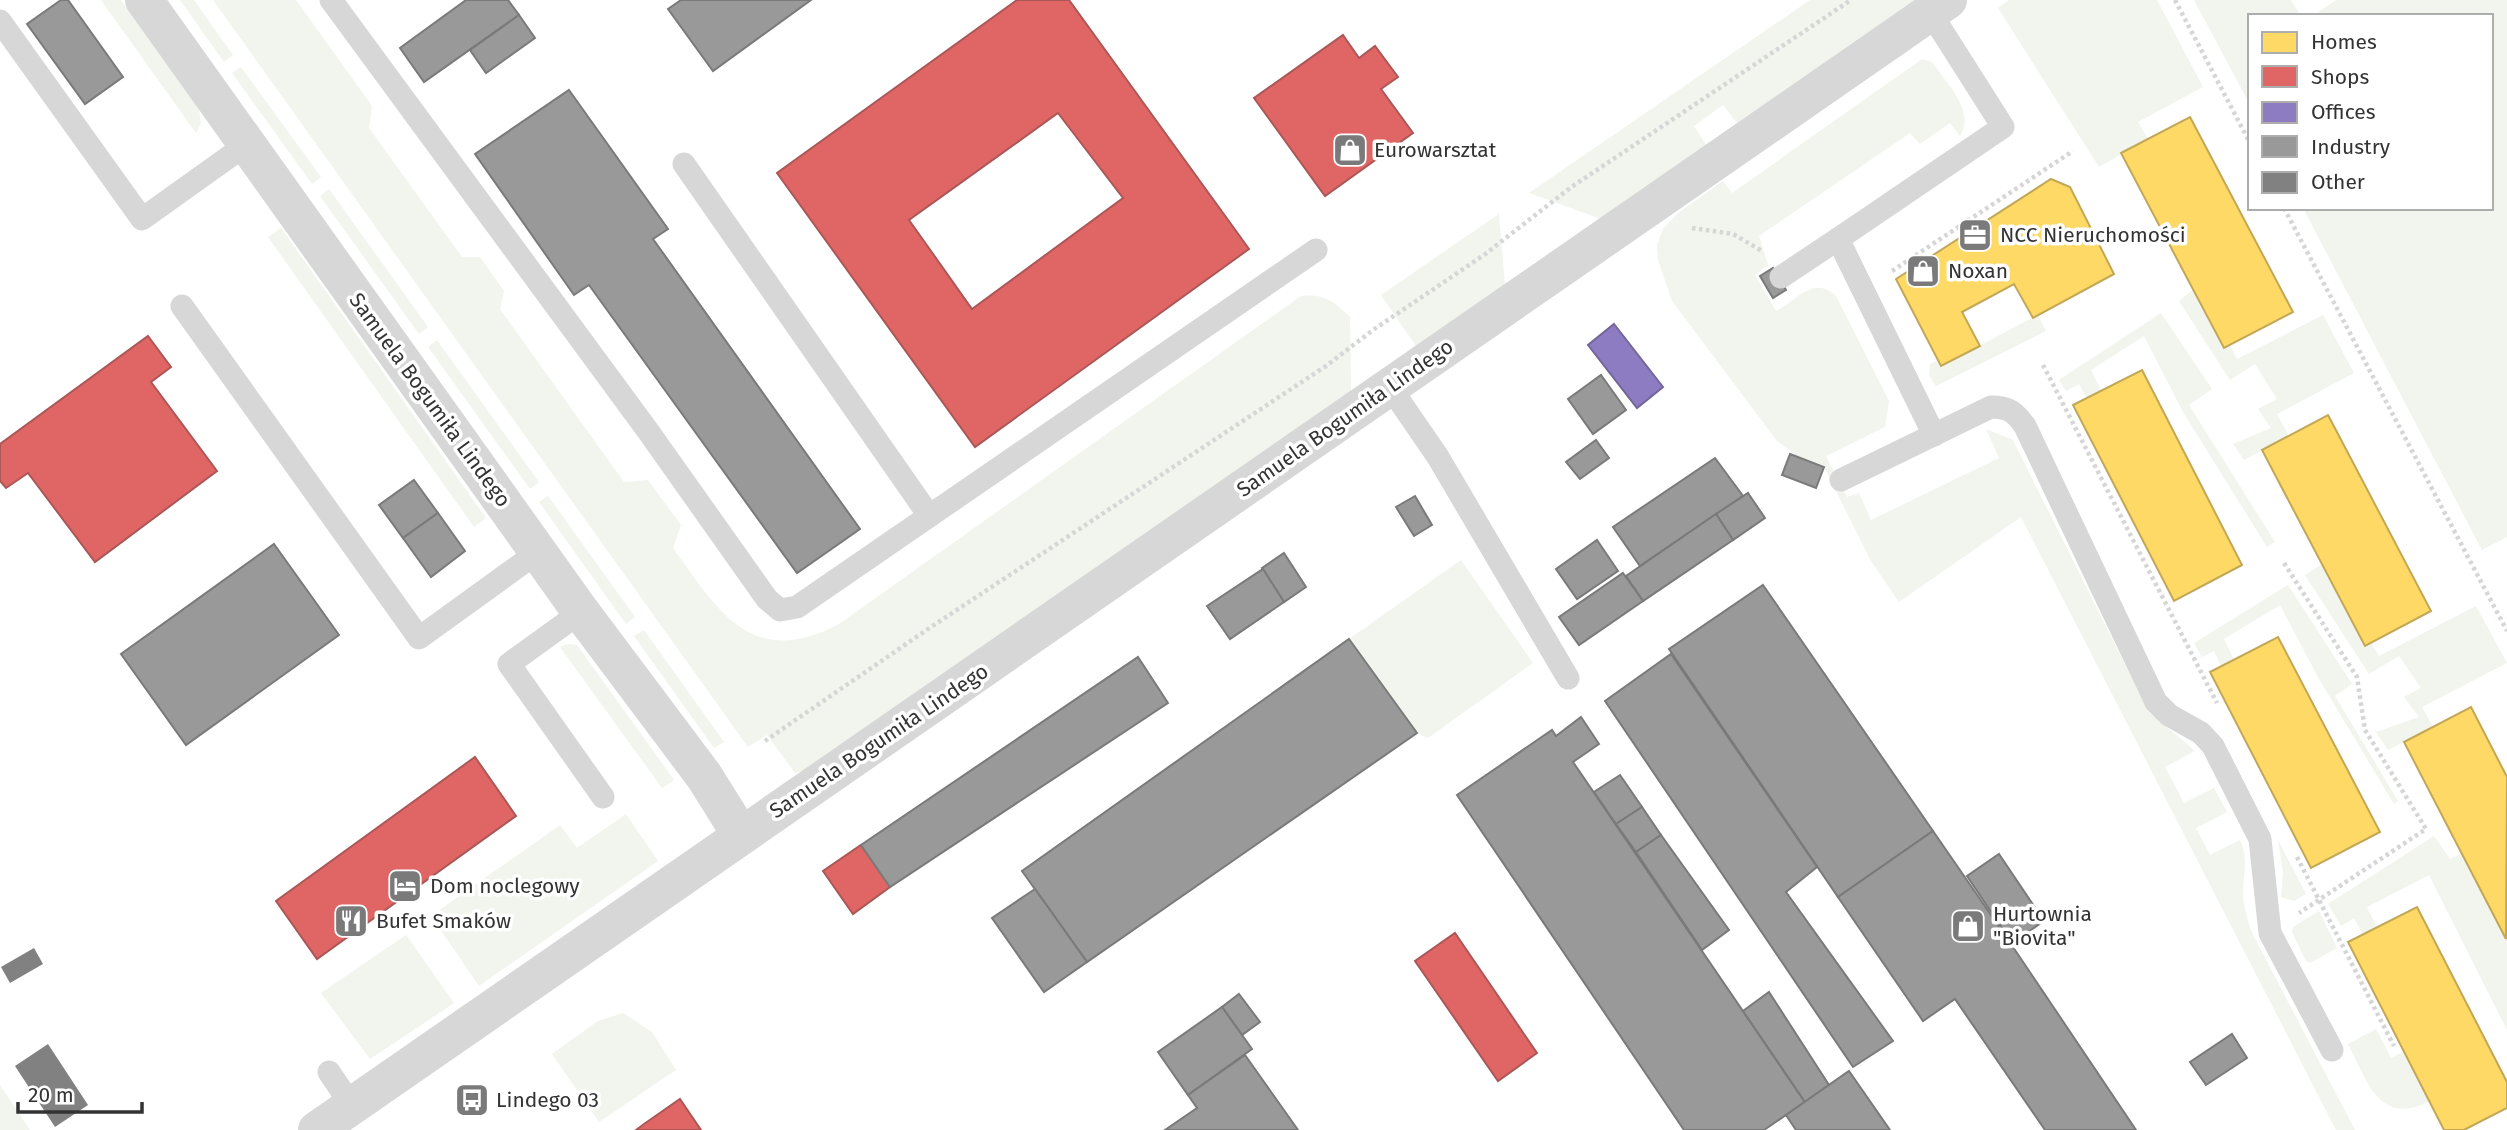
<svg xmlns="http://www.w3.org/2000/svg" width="2507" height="1130" font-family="'Fira Sans',sans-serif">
<rect width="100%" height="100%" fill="#fff"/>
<g fill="#f1f5ed">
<path d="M 101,0 L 121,0 L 199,109 L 201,123 L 196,133 Z"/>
<path d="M 180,0 L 194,0 L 233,55 L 224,62 Z"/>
<path d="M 213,0 L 296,0 L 372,106 L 369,128 L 462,257 L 480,257 L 504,291 L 500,309 L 624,482 L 648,480 L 681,525 L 673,548 C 719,612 752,670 839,624 L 1301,296 C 1324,293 1334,301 1350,317 L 1351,392 L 811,768 L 795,773 L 767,735 L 748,747 Z"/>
<path d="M 1810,0 L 1917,0 L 1737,123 L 1723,105 L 1694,126 L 1706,145 L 1601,219 L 1529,193 Z"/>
<path d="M 2009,0 L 2157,0 L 2203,87 L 2138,122 L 2148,139 L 2099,167 L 1998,8 Z"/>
<path d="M 2194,0 L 2291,0 L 2301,16 L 2250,16 L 2250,105 Z"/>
<path d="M 2336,0 L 2507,0 L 2507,537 L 2482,550 L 2303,208 L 2491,208 L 2491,16 L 2313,16 Z"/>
<path d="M 1922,59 L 1932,62 C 1946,83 1976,111 1960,136 L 1950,123 L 1920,144 L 1910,133 L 1759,236 L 1768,265 L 1755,275 L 1776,311 C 1799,299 1813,275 1836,296 L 1889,401 L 1885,427 L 1826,456 L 1847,497 L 1859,493 L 1871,520 L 1999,458 L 1986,429 L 2013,440 L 2148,711 L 2195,751 L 2165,767 L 2184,803 L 2214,788 L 2227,812 L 2196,828 L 2210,855 L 2240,840 C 2248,857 2244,873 2243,891 C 2243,905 2247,918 2251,931 L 2355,1130 L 2336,1130 L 2021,517 L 1899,602 L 1871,561 L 1823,465 L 1797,456 L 1777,441 L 1672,301 L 1658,260 L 1657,245 L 1663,229 L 1678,213 L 1723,181 L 1732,193 Z"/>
<path d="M 241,67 L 321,177 L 312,184 L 232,73 Z"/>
<path d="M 329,189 L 428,327 L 419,334 L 320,196 Z"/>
<path d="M 1499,214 L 1505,286 L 1416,346 L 1381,295 Z"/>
<path d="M 281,228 L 486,518 L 474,527 L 268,237 Z"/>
<path d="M 2193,290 L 2224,348 L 2230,345 L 2237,359 L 2323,315 L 2354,373 L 2277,414 L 2289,436 L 2244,460 L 2233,444 L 2271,428 L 2258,409 L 2277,399 L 2255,364 L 2230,380 L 2179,301 Z"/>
<path d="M 2161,313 L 2212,389 L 2189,405 L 2275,542 L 2267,547 L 2183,412 L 2144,336 L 2091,370 L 2101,391 L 2087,398 L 2079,384 L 2066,391 L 2059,380 Z"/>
<path d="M 2038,315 L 2046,331 L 1936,386 L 1929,375 L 1930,364 L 1938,360 L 1941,366 Z"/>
<path d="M 437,340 L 539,482 L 530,489 L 428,347 Z"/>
<path d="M 548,496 L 635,617 L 626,624 L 539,502 Z"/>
<path d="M 1461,560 L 1533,663 L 1428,738 L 1417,733 L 1349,639 Z"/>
<path d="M 2322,564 L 2365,645 L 2371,642 L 2379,656 L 2476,606 L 2507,663 L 2422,707 L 2433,727 L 2388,750 L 2376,732 L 2419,717 L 2404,697 L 2421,688 L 2399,656 L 2369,674 L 2305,575 Z"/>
<path d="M 2288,585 L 2352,684 L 2335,696 L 2398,801 L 2394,804 L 2319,679 L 2280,605 L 2224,639 L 2234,660 L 2221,666 L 2214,651 L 2202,657 L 2194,643 Z"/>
<path d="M 644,630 L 724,742 L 714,748 L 634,636 Z"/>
<path d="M 568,644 L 577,645 L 674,780 L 662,788 L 560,647 Z"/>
<path d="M 626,814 L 658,861 L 479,986 L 431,916 L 560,825 L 577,848 Z"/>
<path d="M 2434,836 L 2450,859 L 2463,853 L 2507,941 L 2507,1030 L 2429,875 L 2367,907 L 2377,928 L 2363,935 L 2354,918 L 2341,926 L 2328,904 Z"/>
<path d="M 2278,840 L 2306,894 L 2294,901 L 2281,897 L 2283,872 Z"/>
<path d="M 2319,911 L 2337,948 L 2310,963 L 2306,961 L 2292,932 L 2293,927 Z"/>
<path d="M 406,935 L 454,1003 L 370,1059 L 321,993 Z"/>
<path d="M 623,1013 L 652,1032 L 676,1070 L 599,1122 L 552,1054 L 598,1021 Z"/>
<path d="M 2376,1029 L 2391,1058 L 2404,1051 L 2430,1101 C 2379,1127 2368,1082 2348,1044 Z"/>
<path d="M 0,1085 L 30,1130 L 0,1130 Z"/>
</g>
<g fill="#ffd966" stroke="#c2a757" stroke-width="2">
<path d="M 2190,117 L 2293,312 L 2224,348 L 2121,153 Z"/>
<path d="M 2051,179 L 2070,187 L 2114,274 L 2033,318 L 2014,284 L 1962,312 L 1980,346 L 1941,366 L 1896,279 Z"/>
<path d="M 2142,370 L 2242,565 L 2174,601 L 2073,405 Z"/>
<path d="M 2328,415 L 2431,611 L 2365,646 L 2262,450 Z"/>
<path d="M 2278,637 L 2380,832 L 2311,868 L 2210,672 Z"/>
<path d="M 2471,707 L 2507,777 L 2506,939 L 2404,742 Z"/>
<path d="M 2417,907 L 2507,1082 L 2507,1108 L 2464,1130 L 2444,1130 L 2348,942 Z"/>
</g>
<g fill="#e06666" stroke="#ac5757" stroke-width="2" fill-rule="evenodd">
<path d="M 1017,0 L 1069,0 L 1249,249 L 975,447 L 777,173 ZM 1058,113 L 1123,198 L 972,309 L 909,220 Z"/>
<path d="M 1343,35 L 1359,58 L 1375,46 L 1398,77 L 1381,89 L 1413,133 L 1325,196 L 1254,98 Z"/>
<path d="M 148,336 L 171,367 L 151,382 L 217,471 L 95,562 L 28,473 L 6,488 L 0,481 L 0,444 Z"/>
<path d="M 475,757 L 516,816 L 317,959 L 276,901 Z"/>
<path d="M 861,845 L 890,887 L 853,914 L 823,871 Z"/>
<path d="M 1455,933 L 1537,1053 L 1498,1081 L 1415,961 Z"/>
<path d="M 680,1099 L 701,1130 L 636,1130 L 644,1124 Z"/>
</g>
<path fill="#8e7cc3" stroke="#736698" stroke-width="2" d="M 1614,324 L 1663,387 L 1637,408 L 1588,345 Z"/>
<g fill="#999" stroke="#7a7a7a" stroke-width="2">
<path d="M 61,0 L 68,0 L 123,77 L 85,104 L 27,24 Z"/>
<path d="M 466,0 L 508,0 L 519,15 L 424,82 L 400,48 Z"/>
<path d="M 681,0 L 811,0 L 713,71 L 668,9 Z"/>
<path d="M 519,15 L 535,38 L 486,73 L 470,50 Z"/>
<path d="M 569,90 L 668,229 L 653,239 L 860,529 L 797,573 L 589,285 L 574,295 L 475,154 Z"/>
<path d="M 1773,268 L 1786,290 L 1773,298 L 1760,276 Z"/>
<path d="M 1601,375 L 1626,410 L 1593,434 L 1568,399 Z"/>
<path d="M 1596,440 L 1609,458 L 1580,479 L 1566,462 Z"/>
<path d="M 1790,454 L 1824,467 L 1816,488 L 1782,475 Z"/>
<path d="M 1715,458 L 1743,496 L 1640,566 L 1613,527 Z"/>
<path d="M 414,480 L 438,513 L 403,538 L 379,505 Z"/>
<path d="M 1748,493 L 1765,518 L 1733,540 L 1716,514 Z"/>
<path d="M 1415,496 L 1432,525 L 1414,536 L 1396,507 Z"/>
<path d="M 438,513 L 465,551 L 431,577 L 403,538 Z"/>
<path d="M 1716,514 L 1733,540 L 1643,601 L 1626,576 Z"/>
<path d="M 1597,540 L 1618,571 L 1577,599 L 1556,569 Z"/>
<path d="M 274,544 L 339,635 L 186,745 L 121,654 Z"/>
<path d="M 1284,553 L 1306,587 L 1284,602 L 1262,568 Z"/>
<path d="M 1263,569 L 1284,602 L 1230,639 L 1207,606 Z"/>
<path d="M 1623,573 L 1643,601 L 1579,645 L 1559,617 Z"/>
<path d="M 1763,585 L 1933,831 L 1838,897 L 1669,649 Z"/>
<path d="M 1349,639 L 1417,733 L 1087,962 L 1022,871 Z"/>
<path d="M 1671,654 L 1817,867 L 1786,892 L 1893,1041 L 1853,1067 L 1605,701 Z"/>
<path d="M 1138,657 L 1168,703 L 890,887 L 861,845 Z"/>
<path d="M 1581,717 L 1599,744 L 1573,762 L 1805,1102 L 1764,1130 L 1684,1130 L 1457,795 L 1552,730 L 1556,736 Z"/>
<path d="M 1620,775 L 1642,807 L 1616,824 L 1594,792 Z"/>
<path d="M 1642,807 L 1661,835 L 1636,852 L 1616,824 Z"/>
<path d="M 1933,831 L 2011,944 L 2136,1130 L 2045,1130 L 1955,999 L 1923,1021 L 1838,897 Z"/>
<path d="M 1661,835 L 1729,930 L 1702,950 L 1636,852 Z"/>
<path d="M 1999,854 L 2044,921 L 2012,943 L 1967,876 Z"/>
<path d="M 1035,889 L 1087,962 L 1044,992 L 992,918 Z"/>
<path d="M 1769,992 L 1829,1085 L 1805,1102 L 1743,1011 Z"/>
<path d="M 1239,994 L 1260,1022 L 1242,1035 L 1222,1007 Z"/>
<path d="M 1222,1007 L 1252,1049 L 1188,1095 L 1158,1052 Z"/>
<path d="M 2232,1034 L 2247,1058 L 2206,1085 L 2190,1062 Z"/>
<path d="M 1245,1055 L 1298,1130 L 1165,1130 L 1197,1108 L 1188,1095 Z"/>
<path d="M 1849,1071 L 1890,1130 L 1796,1130 L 1786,1115 Z"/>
</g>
<g fill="#818181">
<path d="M 34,948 L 43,964 L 10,983 L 1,967 Z"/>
<path d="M 48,1044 L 88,1105 L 55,1127 L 15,1066 Z"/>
</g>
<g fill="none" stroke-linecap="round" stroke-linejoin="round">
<g stroke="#d6d6d6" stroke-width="4.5" stroke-dasharray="3.5 3.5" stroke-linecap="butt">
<path d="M 2175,0 L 2250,143"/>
<path d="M 2284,208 L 2507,631"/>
<path d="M 1692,228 L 1733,234 L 1762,251"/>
<path d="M 1892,271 L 2073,151"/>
<path d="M 2043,365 L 2217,703"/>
<path d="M 2284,563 L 2357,677 L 2365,730 L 2426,829 L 2299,913"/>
<path d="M 765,741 L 928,629 L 1326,366 L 1373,330 L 1484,255 L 1570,188 L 1851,0"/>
<path d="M 2297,857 L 2394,1046"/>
</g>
<g stroke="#d7d7d7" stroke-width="23">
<path d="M 331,0 L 648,431 L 767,599 L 780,610 L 797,607 L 1316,250"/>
<path d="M 1930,12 L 2003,127 L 1838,239 L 1934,435"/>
<path d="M 0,21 L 142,219 L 247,144"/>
<path d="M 684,164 L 928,514"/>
<path d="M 1781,277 L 1838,239"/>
<path d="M 182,306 L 419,638 L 538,552"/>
<path d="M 1390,387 L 1438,457 L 1568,678"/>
<path d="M 1841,480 L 1991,407 C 2009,407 2015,412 2025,426 L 2156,702 L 2169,715 L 2201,733 L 2213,746 L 2260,839 L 2270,933 L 2332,1050"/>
<path d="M 581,612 L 509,664 L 603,797"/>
<path d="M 329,1072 L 352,1106"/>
</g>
<g stroke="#d7d7d7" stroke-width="38">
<path d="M 144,0 L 581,612 L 704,776 L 741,835"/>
<path d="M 317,1130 L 1948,0"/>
</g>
</g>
<defs>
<g id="shop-square" transform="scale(1.75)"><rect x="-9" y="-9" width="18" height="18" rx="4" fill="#7a7a7a" stroke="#fff"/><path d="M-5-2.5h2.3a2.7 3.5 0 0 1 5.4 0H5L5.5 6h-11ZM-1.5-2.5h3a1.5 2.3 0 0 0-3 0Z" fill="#fff"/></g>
<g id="office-square" transform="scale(1.75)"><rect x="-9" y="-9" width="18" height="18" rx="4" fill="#7a7a7a" stroke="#fff"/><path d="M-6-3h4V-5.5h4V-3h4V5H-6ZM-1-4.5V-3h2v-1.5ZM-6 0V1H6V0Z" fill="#fff"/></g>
<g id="hotel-square" transform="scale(1.75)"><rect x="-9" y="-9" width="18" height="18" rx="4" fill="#7a7a7a" stroke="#fff"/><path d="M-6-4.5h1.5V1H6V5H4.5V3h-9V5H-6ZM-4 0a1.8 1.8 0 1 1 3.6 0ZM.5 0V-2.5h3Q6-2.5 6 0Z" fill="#fff"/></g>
<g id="restaurant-square" transform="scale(1.75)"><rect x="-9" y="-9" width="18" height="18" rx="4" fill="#7a7a7a" stroke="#fff"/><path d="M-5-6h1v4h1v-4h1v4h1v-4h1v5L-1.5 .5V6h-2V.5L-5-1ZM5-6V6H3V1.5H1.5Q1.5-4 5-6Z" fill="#fff"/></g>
<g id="bus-square" transform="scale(1.75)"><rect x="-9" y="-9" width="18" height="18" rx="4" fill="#7a7a7a" stroke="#fff"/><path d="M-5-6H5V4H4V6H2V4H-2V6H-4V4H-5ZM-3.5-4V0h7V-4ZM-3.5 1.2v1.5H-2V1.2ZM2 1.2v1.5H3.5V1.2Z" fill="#fff"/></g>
</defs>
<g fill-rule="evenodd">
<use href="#shop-square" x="1350" y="150"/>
<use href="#office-square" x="1975" y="235"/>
<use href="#shop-square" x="1923" y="271"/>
<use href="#hotel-square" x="405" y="886"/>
<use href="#restaurant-square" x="351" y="921"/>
<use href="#shop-square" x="1968" y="926"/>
<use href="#bus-square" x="472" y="1100"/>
</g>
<g text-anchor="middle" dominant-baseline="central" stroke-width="7" stroke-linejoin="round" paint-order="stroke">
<g font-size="21" fill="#333" stroke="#fff" text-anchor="start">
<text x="1374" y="150">Eurowarsztat</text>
<text x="2000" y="235">NCC Nieruchomości</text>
<text x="1948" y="271">Noxan</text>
<text x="430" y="886">Dom noclegowy</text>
<text x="1993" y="914">Hurtownia<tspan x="1993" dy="24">"Biovita"</tspan></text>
<text x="376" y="921">Bufet Smaków</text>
<text x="496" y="1100">Lindego 03</text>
</g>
<g font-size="21" fill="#333" stroke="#fff">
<text transform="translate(430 400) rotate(54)">Samuela Bogumiła Lindego</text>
<text transform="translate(1345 418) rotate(-35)">Samuela Bogumiła Lindego</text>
<text transform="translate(879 741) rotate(-34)">Samuela Bogumiła Lindego</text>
</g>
</g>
<rect x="2248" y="14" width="245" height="196" fill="#ffffff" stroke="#adadad" stroke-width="2"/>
<rect x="2262" y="32" width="35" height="21" fill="#ffd966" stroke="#adadad" stroke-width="2"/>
<text x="2311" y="49" font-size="21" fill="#333333">Homes</text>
<rect x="2262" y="66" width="35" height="21" fill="#e06666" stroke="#adadad" stroke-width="2"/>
<text x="2311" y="84" font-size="21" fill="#333333">Shops</text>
<rect x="2262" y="102" width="35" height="21" fill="#8e7cc3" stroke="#adadad" stroke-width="2"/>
<text x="2311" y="119" font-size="21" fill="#333333">Offices</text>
<rect x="2262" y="136" width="35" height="21" fill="#999999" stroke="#adadad" stroke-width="2"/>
<text x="2311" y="154" font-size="21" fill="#333333">Industry</text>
<rect x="2262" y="172" width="35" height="21" fill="#818181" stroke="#adadad" stroke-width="2"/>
<text x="2311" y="189" font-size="21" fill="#333333">Other</text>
<path d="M18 1102v10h124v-10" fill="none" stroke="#333333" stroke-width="3.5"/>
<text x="28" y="1102" font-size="21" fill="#333333" stroke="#ffffff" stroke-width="5" paint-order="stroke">20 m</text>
</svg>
